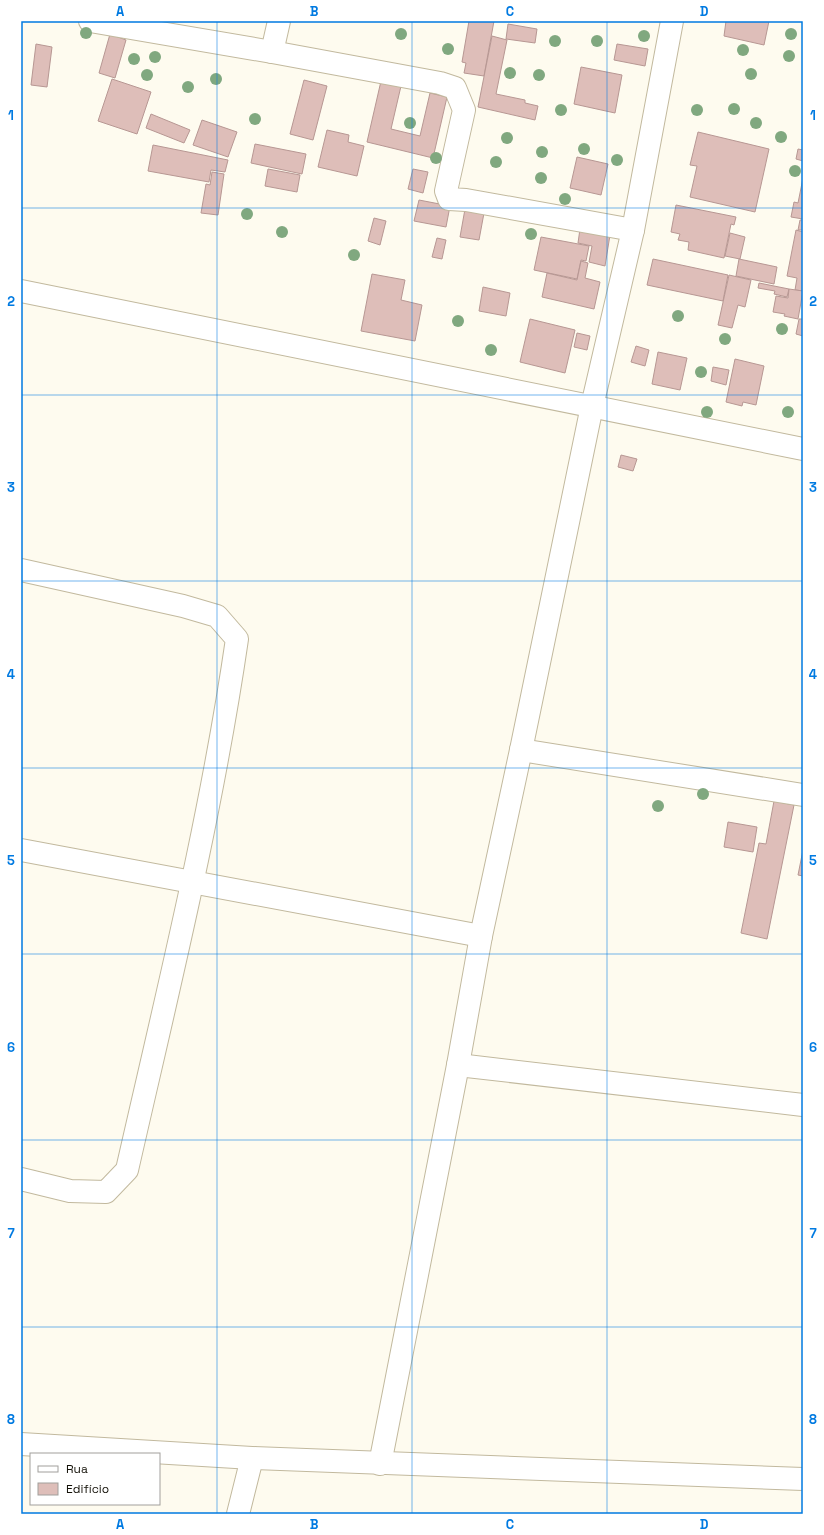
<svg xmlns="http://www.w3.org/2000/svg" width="824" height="1535" font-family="'Space Grotesk',sans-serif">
<rect width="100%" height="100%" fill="#fefbef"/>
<g fill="#debeb9" stroke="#b79793">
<path d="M 469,21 L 494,21 L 484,76 L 464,73 L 466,63 L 462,62 Z"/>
<path d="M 725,21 L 769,21 L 764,45 L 724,36 L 726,21 Z"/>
<path d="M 508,24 L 537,29 L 535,43 L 506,39 Z"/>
<path d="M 110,34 L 126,40 L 115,78 L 99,73 Z"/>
<path d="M 492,36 L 507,40 L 496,94 L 525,100 L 525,103 L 538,106 L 535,120 L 478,107 Z"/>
<path d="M 36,44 L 52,47 L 47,87 L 31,85 Z"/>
<path d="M 617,44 L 648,49 L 645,66 L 614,60 Z"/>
<path d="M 581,67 L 622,75 L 615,113 L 574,104 Z"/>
<path d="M 112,79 L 151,92 L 137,134 L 98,121 Z"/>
<path d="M 304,80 L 327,86 L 313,140 L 290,134 Z"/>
<path d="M 381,81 L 401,86 L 391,129 L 420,136 L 430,93 L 447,97 L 433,158 L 367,142 Z"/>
<path d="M 151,114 L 190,130 L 184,143 L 146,128 Z"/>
<path d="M 202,120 L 237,132 L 228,157 L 193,145 Z"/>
<path d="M 327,130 L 349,135 L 348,142 L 364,146 L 357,176 L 318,167 Z"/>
<path d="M 698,132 L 769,149 L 755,212 L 690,197 L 697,166 L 690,165 Z"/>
<path d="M 255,144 L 306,154 L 302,174 L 251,163 Z"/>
<path d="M 153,145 L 228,160 L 225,172 L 211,170 L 209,182 L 148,171 Z"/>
<path d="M 798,149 L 803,150 L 803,161 L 796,159 Z"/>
<path d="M 577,157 L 608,164 L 601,195 L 570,188 Z"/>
<path d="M 268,169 L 300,175 L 297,192 L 265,186 Z"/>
<path d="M 413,169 L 428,172 L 423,193 L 408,189 Z"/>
<path d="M 212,172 L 224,174 L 218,215 L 201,213 L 206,184 L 210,185 Z"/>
<path d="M 803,178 L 803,219 L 791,217 L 794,202 L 798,203 Z"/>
<path d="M 419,200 L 450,206 L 446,227 L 414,221 Z"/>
<path d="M 676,205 L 736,217 L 734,225 L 731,224 L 724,258 L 688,250 L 689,242 L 678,240 L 680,234 L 671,232 Z"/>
<path d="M 465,209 L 484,213 L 479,240 L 460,237 Z"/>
<path d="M 374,218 L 386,221 L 380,245 L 368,241 Z"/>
<path d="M 800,220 L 803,220 L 803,230 L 798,230 Z"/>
<path d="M 580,229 L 610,235 L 605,266 L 589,262 L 592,246 L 578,243 Z"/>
<path d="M 796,230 L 803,232 L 803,291 L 795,290 L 797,278 L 787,276 Z"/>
<path d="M 730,233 L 745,237 L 740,259 L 725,256 Z"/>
<path d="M 541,237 L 589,246 L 586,261 L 581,260 L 577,279 L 534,270 Z"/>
<path d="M 437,238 L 446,240 L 442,259 L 432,257 Z"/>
<path d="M 653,259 L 728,275 L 723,301 L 647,285 Z"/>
<path d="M 739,259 L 777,267 L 774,284 L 736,276 Z"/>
<path d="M 581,261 L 588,263 L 585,278 L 600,282 L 594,309 L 542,297 L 547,273 L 577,280 Z"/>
<path d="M 372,274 L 405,280 L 401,300 L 422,305 L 415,341 L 361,331 Z"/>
<path d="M 729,275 L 751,280 L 745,307 L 738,305 L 732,328 L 718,325 Z"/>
<path d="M 759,283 L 789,289 L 787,297 L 774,294 L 775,291 L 758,288 Z"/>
<path d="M 483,287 L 510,293 L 506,316 L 479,311 Z"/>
<path d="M 789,289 L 803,291 L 798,319 L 784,316 L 785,314 L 773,312 L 776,296 L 788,298 Z"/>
<path d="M 530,319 L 575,330 L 565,373 L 520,362 Z"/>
<path d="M 799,319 L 803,319 L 803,336 L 796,334 Z"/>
<path d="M 577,333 L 590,336 L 587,350 L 574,347 Z"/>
<path d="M 636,346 L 649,350 L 645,366 L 631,362 Z"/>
<path d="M 658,352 L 687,358 L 680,390 L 652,384 Z"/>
<path d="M 735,359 L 764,366 L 756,405 L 743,402 L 742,406 L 726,402 Z"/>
<path d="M 713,367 L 729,370 L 726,385 L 711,381 Z"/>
<path d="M 621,455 L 637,459 L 633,471 L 618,467 Z"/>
<path d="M 774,801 L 794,805 L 767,939 L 741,933 L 759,843 L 766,844 Z"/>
<path d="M 728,822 L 757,827 L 753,852 L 724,847 Z"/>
<path d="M 803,850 L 803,876 L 798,875 Z"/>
</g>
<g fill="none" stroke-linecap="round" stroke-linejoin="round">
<g stroke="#c2b99e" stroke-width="24">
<g id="minor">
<path d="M 90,21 L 272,52 L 440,83 L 455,88 L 464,110 L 446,191 L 449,199 L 466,200 L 633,230"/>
<path d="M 272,52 L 279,21"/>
<path d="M 21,291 L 803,449"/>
<path d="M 21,570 L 183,606 L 217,616 L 237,639 C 211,818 167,994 127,1170 L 106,1192 L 70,1191 L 21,1179"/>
<path d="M 521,750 L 803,795"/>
<path d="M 21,850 L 481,936"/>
<path d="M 458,1065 L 803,1105"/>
<path d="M 21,1444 L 252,1458 L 803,1479"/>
<path d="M 380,1464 L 458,1065 L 481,936 L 521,750 L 592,406 L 633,230 L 672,21"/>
<path d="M 238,1514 L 252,1458"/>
</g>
</g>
<use href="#minor" stroke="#fff" stroke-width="22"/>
</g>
<g fill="#80a87f">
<circle cx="86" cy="33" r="6"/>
<circle cx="401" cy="34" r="6"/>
<circle cx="791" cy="34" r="6"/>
<circle cx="644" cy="36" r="6"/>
<circle cx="555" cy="41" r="6"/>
<circle cx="597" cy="41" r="6"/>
<circle cx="448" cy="49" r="6"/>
<circle cx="743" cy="50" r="6"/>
<circle cx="789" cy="56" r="6"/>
<circle cx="155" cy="57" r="6"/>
<circle cx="134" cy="59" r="6"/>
<circle cx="510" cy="73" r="6"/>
<circle cx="751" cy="74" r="6"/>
<circle cx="147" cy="75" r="6"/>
<circle cx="539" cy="75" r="6"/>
<circle cx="216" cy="79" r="6"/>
<circle cx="188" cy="87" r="6"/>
<circle cx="734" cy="109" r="6"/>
<circle cx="561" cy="110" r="6"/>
<circle cx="697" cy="110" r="6"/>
<circle cx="255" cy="119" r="6"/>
<circle cx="410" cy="123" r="6"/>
<circle cx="756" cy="123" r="6"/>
<circle cx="781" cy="137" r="6"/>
<circle cx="507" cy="138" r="6"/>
<circle cx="584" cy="149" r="6"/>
<circle cx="542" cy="152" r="6"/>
<circle cx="436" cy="158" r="6"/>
<circle cx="617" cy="160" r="6"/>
<circle cx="496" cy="162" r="6"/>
<circle cx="795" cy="171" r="6"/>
<circle cx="541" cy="178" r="6"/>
<circle cx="565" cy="199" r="6"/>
<circle cx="247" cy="214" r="6"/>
<circle cx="282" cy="232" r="6"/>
<circle cx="531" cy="234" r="6"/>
<circle cx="354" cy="255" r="6"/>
<circle cx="678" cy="316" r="6"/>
<circle cx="458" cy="321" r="6"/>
<circle cx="782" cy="329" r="6"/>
<circle cx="725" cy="339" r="6"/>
<circle cx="491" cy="350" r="6"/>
<circle cx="701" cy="372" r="6"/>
<circle cx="707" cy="412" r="6"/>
<circle cx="788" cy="412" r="6"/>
<circle cx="703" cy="794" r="6"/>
<circle cx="658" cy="806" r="6"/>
</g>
<path fill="none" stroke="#007ae1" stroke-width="1" stroke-opacity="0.55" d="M 217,21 L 217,1514M 412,21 L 412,1514M 607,21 L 607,1514M 21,208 L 803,208M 21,395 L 803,395M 21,581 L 803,581M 21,768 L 803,768M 21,954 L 803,954M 21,1140 L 803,1140M 21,1327 L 803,1327"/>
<rect width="824" height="1535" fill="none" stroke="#ffffff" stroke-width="44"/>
<rect x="30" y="1453" width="130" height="52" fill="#ffffff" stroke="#a19f9c"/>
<rect x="38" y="1466" width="20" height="6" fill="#ffffff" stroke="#a19f9c"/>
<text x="66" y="1473" font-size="12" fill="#131007">Rua</text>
<rect x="38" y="1483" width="20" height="12" fill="#debeb9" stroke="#a19f9c"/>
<text x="66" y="1493" font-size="12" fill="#131007">Edifício</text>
<rect x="22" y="22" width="780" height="1491" fill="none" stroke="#007ae1" stroke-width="1.5"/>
<g font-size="13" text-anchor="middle" font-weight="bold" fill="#007ae1">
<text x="120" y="16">A</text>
<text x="314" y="16">B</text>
<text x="510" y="16">C</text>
<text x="704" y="16">D</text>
<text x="11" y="120">1</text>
<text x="813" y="120">1</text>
<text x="11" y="306">2</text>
<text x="813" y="306">2</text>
<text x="11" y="492">3</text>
<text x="813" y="492">3</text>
<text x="11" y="679">4</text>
<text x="813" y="679">4</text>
<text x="11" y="865">5</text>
<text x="813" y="865">5</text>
<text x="11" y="1052">6</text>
<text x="813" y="1052">6</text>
<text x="11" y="1238">7</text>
<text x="813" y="1238">7</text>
<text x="11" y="1424">8</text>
<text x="813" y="1424">8</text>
<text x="120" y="1529">A</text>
<text x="314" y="1529">B</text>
<text x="510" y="1529">C</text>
<text x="704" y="1529">D</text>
</g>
</svg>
